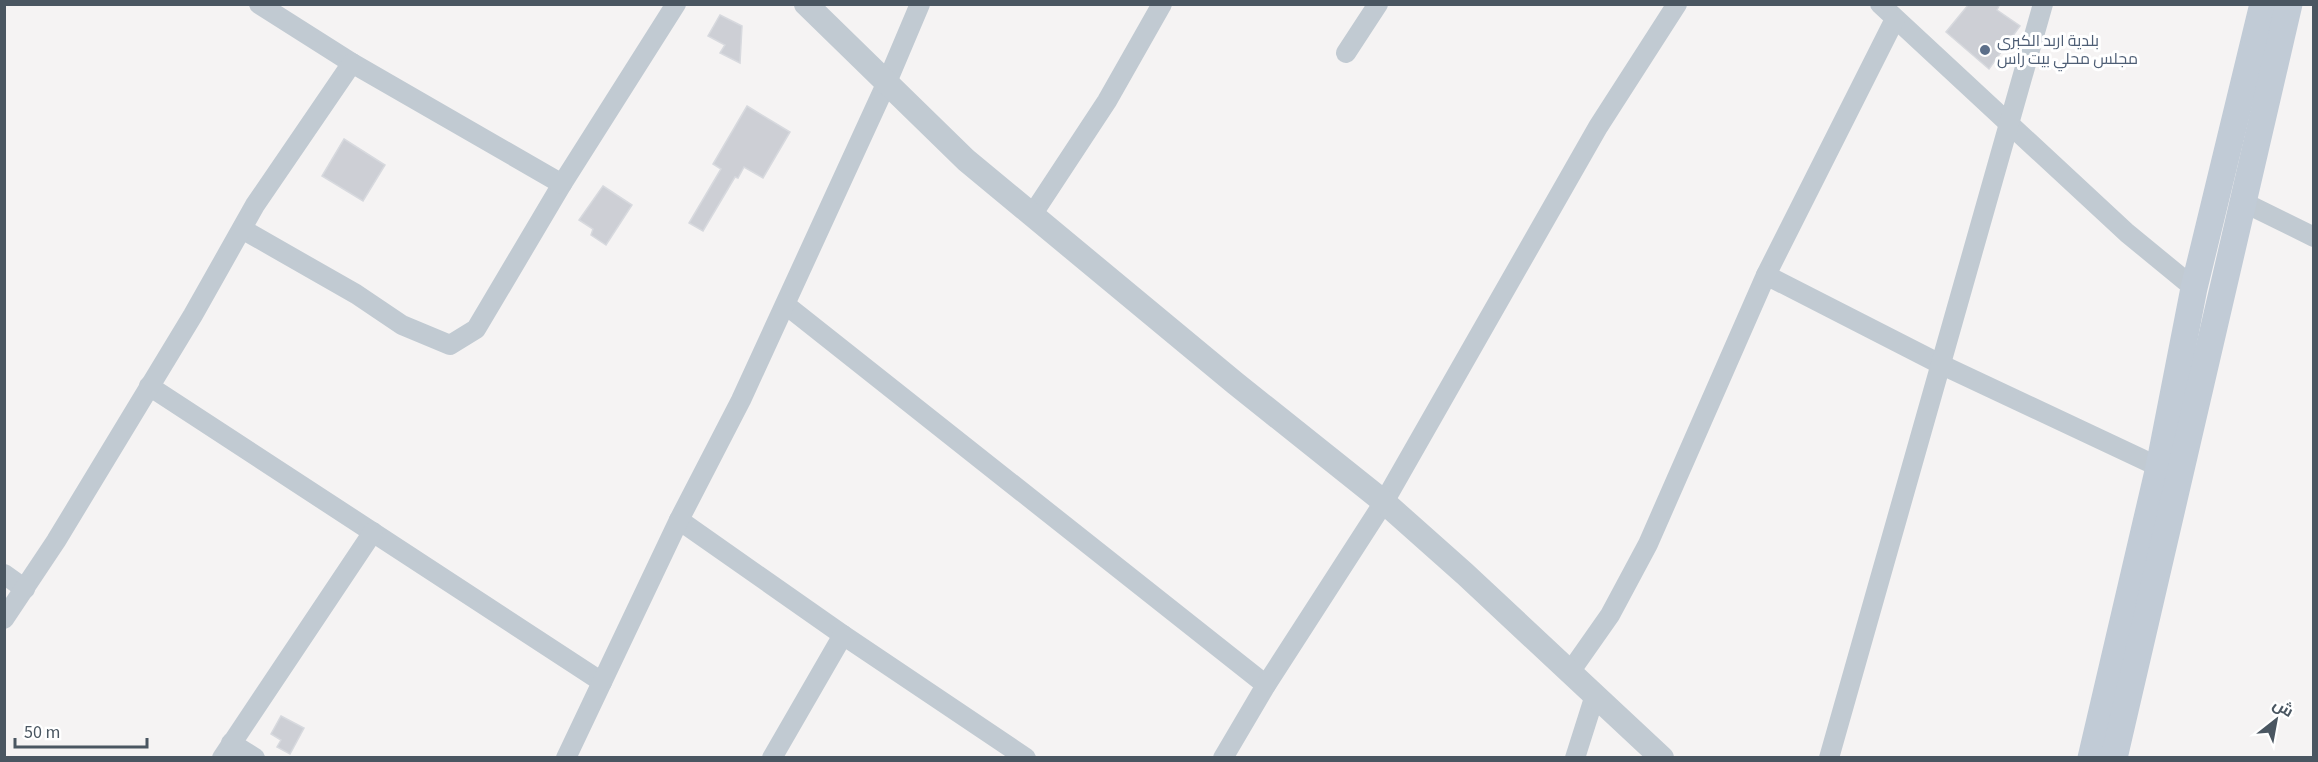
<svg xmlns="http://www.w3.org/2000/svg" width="2318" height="762" font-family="'Source Sans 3',Cairo,sans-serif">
<rect width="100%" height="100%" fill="#f5f3f3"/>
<g fill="#cdcfd5" stroke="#d7d9de" stroke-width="1.5">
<path d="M 1969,4 L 2000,4 L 1997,10 L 2020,26 L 1989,69 L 1946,32 Z"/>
<path d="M 720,15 L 742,26 L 740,63 L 720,53 L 725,45 L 708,36 Z"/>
<path d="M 747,106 L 790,132 L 763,178 L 744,167 L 738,178 L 735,177 L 703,231 L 689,223 L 721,169 L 713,164 Z"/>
<path d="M 344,139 L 385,165 L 363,201 L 322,176 Z"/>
<path d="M 603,186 L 632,205 L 606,245 L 591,235 L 593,229 L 579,220 Z"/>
<path d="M 281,716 L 304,728 L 290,754 L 277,747 L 281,740 L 271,734 Z"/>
</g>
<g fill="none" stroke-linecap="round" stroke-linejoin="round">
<g stroke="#c1cad2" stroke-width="20">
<path d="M 259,4 L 352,63"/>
<path d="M 1880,4 L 2127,233 L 2194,288"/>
<path d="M 1346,53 L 1378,4"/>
<path d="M 2243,202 L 2314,237"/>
<path d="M 1032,215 L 1107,101 L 1162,4"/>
<path d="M 242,229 L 356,294 L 402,325 L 450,345 L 476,329 L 562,184"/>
<path d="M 1766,275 L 1895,19"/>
<path d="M 786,305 L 1266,685"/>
<path d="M 149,386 L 602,682"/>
<path d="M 679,520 L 843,635 L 1026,758"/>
<path d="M 4,574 L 25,589"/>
<path d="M 4,619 L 56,541 L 193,315 L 255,205 L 352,63 L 562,184 L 676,4"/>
<path d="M 1570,672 L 1610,615 L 1648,544 L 1766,275 L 1942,365 L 2159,467"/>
<path d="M 231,743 L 255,758"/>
<path d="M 222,758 L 373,532"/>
<path d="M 566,758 L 679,520 L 741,400 L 887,82 L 920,4"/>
<path d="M 772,758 L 843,635"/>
<path d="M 1223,758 L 1266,685 L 1384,502 L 1598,127 L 1677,4"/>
<path d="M 1575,758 L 1595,695"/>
<path d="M 1829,758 L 2043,4"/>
</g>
<path stroke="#c1cad2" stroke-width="24" d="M 806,4 L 966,160 L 1235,383 L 1384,502 L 1465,574 L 1662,758"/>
<g stroke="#c1cbd6" stroke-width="27">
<path d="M 2091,758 L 2159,467 L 2194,288 L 2263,4"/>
<path d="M 2114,758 L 2289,4"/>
</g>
</g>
<circle fill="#5c6f8a" stroke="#fff" stroke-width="2" cx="1985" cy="50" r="6"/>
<g text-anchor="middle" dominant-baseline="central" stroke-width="6" stroke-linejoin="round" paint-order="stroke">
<g font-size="16" fill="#4e5e75" stroke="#fff" text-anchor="start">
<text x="1997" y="41">بلدية اربد الكبرى<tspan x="1997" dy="18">مجلس محلي بيت راس</tspan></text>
</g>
</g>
<rect width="2318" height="762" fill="none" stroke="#4a5661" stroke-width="12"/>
<g transform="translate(2276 720) rotate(31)" stroke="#ffffff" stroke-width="4.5" paint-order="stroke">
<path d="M0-4.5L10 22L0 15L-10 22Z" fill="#4a5661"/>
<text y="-9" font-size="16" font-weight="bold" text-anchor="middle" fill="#4a5661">ش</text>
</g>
<path d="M15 738v9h132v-9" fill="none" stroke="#4a5661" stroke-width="3"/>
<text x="24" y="738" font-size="18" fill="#4a5661" stroke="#ffffff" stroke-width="4.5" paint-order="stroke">50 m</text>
</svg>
